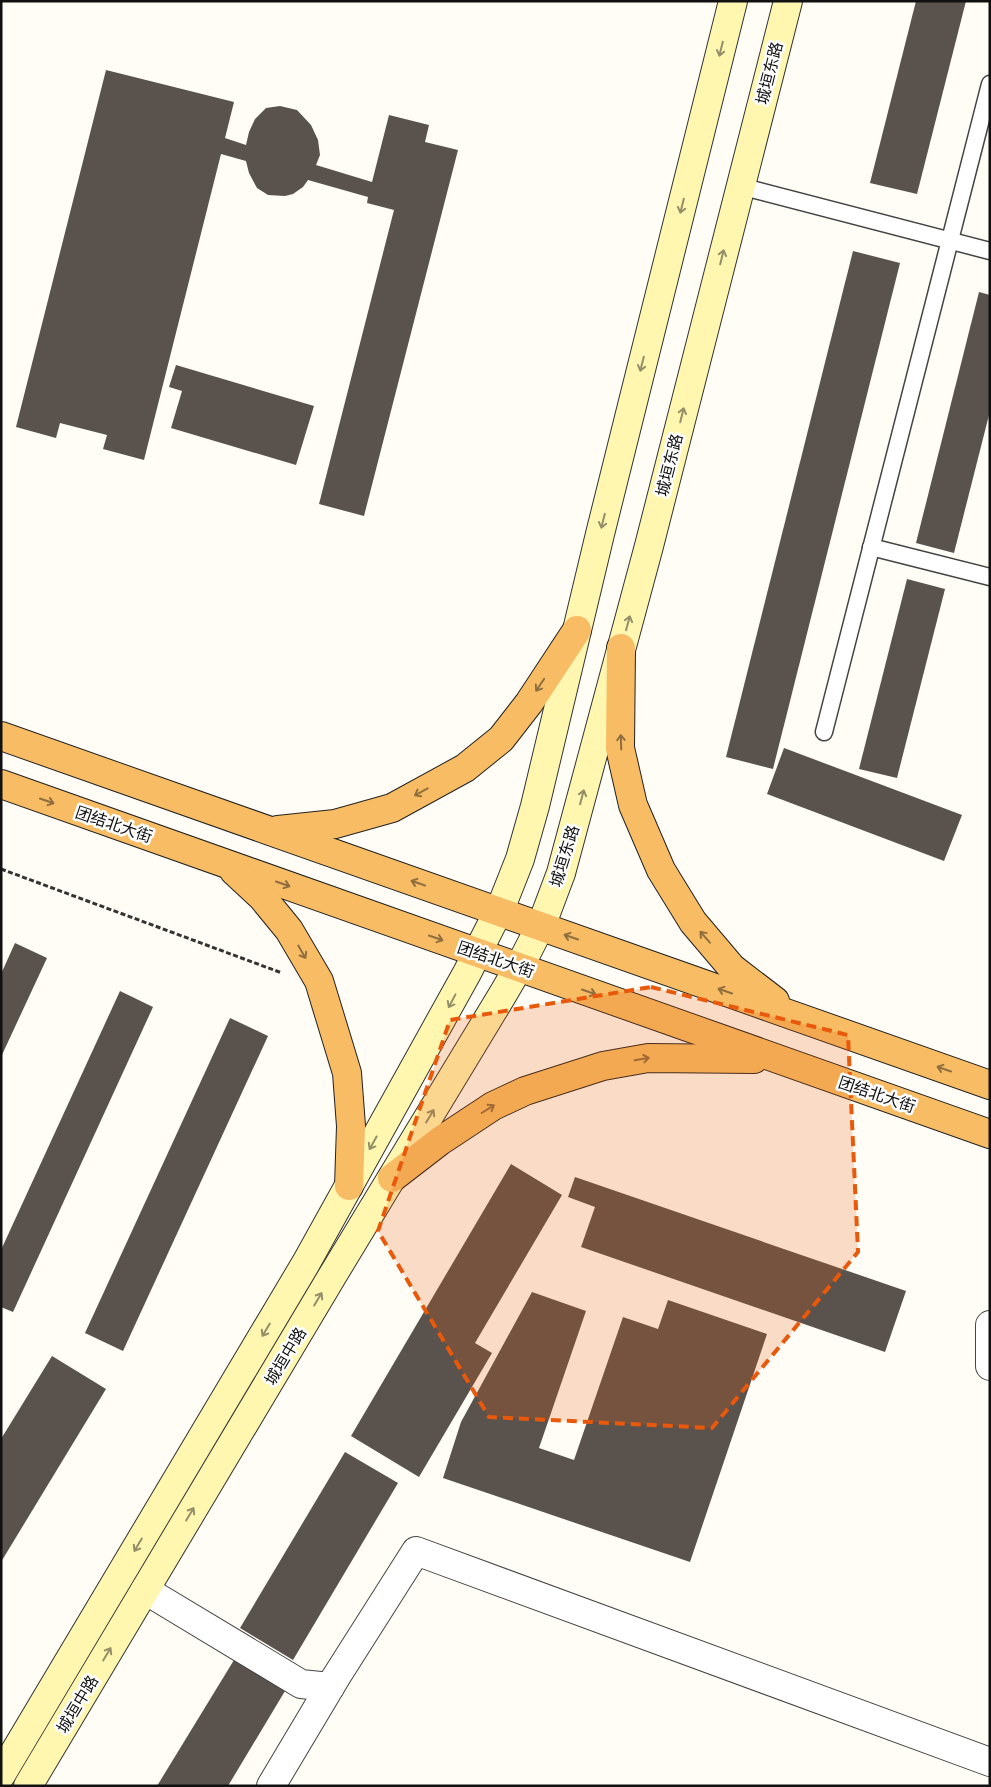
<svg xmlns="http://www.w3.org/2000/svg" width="991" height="1787" font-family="'IBM Plex Serif','Noto Sans SC',serif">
<rect width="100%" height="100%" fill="#fffdf5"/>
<g fill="#5a524d">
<path d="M 916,1 L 966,1 L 917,194 L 870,183 Z"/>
<path d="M 106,70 L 234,102 L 225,138 L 246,145 L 249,132 L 255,119 L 266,108 L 280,106 L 297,110 L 311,125 L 318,140 L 320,155 L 316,165 L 372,182 L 389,115 L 429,125 L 425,142 L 458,150 L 364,516 L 319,504 L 394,210 L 367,203 L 368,197 L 308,180 L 303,187 L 293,194 L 285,196 L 268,195 L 257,188 L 249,173 L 246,161 L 221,154 L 144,460 L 103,449 L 107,435 L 60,423 L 56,438 L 16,427 Z"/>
<path d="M 853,251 L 900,263 L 773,769 L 726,757 Z"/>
<path d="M 979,292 L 990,295 L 990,411 L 954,553 L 916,543 Z"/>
<path d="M 176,365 L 314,406 L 296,465 L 171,428 L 182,391 L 169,387 Z"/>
<path d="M 907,579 L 945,589 L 897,778 L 859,769 Z"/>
<path d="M 784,748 L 962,815 L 944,861 L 767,794 Z"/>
<path d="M 15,943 L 47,958 L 1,1057 L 1,974 Z"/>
<path d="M 120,991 L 153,1007 L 13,1312 L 1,1307 L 1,1250 Z"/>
<path d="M 230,1018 L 268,1036 L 123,1351 L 85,1333 Z"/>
<path d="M 511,1164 L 562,1195 L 475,1343 L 492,1353 L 419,1477 L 351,1436 Z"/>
<path d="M 575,1177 L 906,1291 L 885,1352 L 581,1247 L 595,1207 L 568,1197 Z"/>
<path d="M 532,1292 L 586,1311 L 539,1448 L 574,1460 L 623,1317 L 658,1329 L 668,1300 L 767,1334 L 690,1562 L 443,1478 L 461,1422 Z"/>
<path d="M 52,1356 L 106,1389 L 1,1562 L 1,1439 Z"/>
<path d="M 345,1452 L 398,1483 L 293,1660 L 240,1628 Z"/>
<path d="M 234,1660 L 285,1691 L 228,1786 L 157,1786 Z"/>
</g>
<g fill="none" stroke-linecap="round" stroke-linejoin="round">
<g stroke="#444" stroke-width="19">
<g id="service">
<path d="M 740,186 L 990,251"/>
<path d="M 871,547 L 990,577"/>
<path d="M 824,732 L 990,84"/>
</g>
</g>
<g stroke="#444" stroke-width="30">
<g id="minor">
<path d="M 990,1325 L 990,1366"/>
<path d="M 145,1590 L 301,1684 L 330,1687"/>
<path d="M 271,1786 L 336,1677 L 416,1551 L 990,1762"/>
</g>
</g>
<g stroke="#333" stroke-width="30">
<g id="secondary">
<path d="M 1,1775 L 306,1263 L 467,973 L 503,902 L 520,859 L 535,806 L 600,534 L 733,1"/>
<path d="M 28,1786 L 331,1278 L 503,994 L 524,958 L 543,921 L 561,873 L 649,546 L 788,1"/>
</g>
</g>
<g stroke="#222" stroke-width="30">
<g id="trunk">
<path d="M 621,648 L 620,748 L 633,805 L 661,870 L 693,922 L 732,968 L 775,1001"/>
<path d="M 1,736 L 990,1085"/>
<path d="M 1,784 L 990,1134"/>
<path d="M 278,830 L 335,824 L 392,808 L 465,768 L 501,739 L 529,703 L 577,630"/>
<path d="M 234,871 L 262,897 L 289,930 L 319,981 L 347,1073 L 351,1126 L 349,1186"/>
<path d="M 392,1178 L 440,1141 L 493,1106 L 525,1091 L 603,1066 L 648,1058 L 754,1059"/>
</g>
</g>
<path stroke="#333" stroke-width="3" stroke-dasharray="5 2.5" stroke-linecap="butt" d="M 1,869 L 282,973"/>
<use href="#service" stroke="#fff" stroke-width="16"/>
<use href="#minor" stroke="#fff" stroke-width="28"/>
<use href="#secondary" stroke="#fff6b0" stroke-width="28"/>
<use href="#trunk" stroke="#f7bc64" stroke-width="28"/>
</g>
<defs><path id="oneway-shaft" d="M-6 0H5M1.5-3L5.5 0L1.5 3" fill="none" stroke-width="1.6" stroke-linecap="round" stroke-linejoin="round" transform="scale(1.25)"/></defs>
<g stroke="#948f68">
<use href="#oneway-shaft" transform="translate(721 49) rotate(104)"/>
<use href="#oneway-shaft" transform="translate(682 206) rotate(104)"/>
<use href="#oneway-shaft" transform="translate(722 257) rotate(-76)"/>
<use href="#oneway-shaft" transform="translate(642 364) rotate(104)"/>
<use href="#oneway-shaft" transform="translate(682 415) rotate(-76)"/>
<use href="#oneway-shaft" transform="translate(603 521) rotate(104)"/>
<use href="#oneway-shaft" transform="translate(628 623) rotate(-75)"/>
<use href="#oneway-shaft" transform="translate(582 797) rotate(-75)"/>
<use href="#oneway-shaft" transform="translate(452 1001) rotate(118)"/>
<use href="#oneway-shaft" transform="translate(430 1116) rotate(-59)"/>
<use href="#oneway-shaft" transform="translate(373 1143) rotate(119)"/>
<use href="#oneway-shaft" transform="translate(318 1299) rotate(-59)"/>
<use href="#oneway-shaft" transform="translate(266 1330) rotate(121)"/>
<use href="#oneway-shaft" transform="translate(190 1514) rotate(-59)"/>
<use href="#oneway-shaft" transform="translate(138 1545) rotate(121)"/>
<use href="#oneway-shaft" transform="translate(107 1654) rotate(-59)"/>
</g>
<g stroke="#906f3f">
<use href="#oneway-shaft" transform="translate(540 685) rotate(124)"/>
<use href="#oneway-shaft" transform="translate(621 742) rotate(-92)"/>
<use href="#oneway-shaft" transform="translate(421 792) rotate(151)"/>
<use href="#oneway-shaft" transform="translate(47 801) rotate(19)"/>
<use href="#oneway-shaft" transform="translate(418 883) rotate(-161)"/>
<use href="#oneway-shaft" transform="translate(283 884) rotate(19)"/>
<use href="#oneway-shaft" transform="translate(571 937) rotate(-161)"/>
<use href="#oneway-shaft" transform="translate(705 937) rotate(-131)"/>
<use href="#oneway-shaft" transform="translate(436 938) rotate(19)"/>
<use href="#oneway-shaft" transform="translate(302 952) rotate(60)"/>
<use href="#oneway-shaft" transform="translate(725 991) rotate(-161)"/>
<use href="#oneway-shaft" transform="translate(589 992) rotate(19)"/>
<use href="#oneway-shaft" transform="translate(642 1059) rotate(-9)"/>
<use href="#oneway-shaft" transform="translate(944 1069) rotate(-161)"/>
<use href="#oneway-shaft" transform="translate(488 1109) rotate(-32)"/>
</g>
<path fill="#e8590c" fill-opacity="0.2" stroke="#e8590c" stroke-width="4" stroke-dasharray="10 6" stroke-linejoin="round" d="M 651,987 L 848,1035 L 858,1252 L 712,1428 L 489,1417 L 378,1231 L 450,1020 Z"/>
<g text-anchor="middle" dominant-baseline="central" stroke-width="5" stroke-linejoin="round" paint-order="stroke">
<g font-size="16" fill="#111" stroke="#fff">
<text transform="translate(769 73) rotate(-76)">城垣东路</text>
<text transform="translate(669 465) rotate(-76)">城垣东路</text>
<text transform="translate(114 824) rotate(19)">团结北大街</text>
<text transform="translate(564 856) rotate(-73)">城垣东路</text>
<text transform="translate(496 959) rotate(19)">团结北大街</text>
<text transform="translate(877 1094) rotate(19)">团结北大街</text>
<text transform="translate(285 1356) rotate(-59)">城垣中路</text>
<text transform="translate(77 1704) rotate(-59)">城垣中路</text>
</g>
</g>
<rect width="991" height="1787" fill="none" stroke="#111111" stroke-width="5"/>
</svg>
